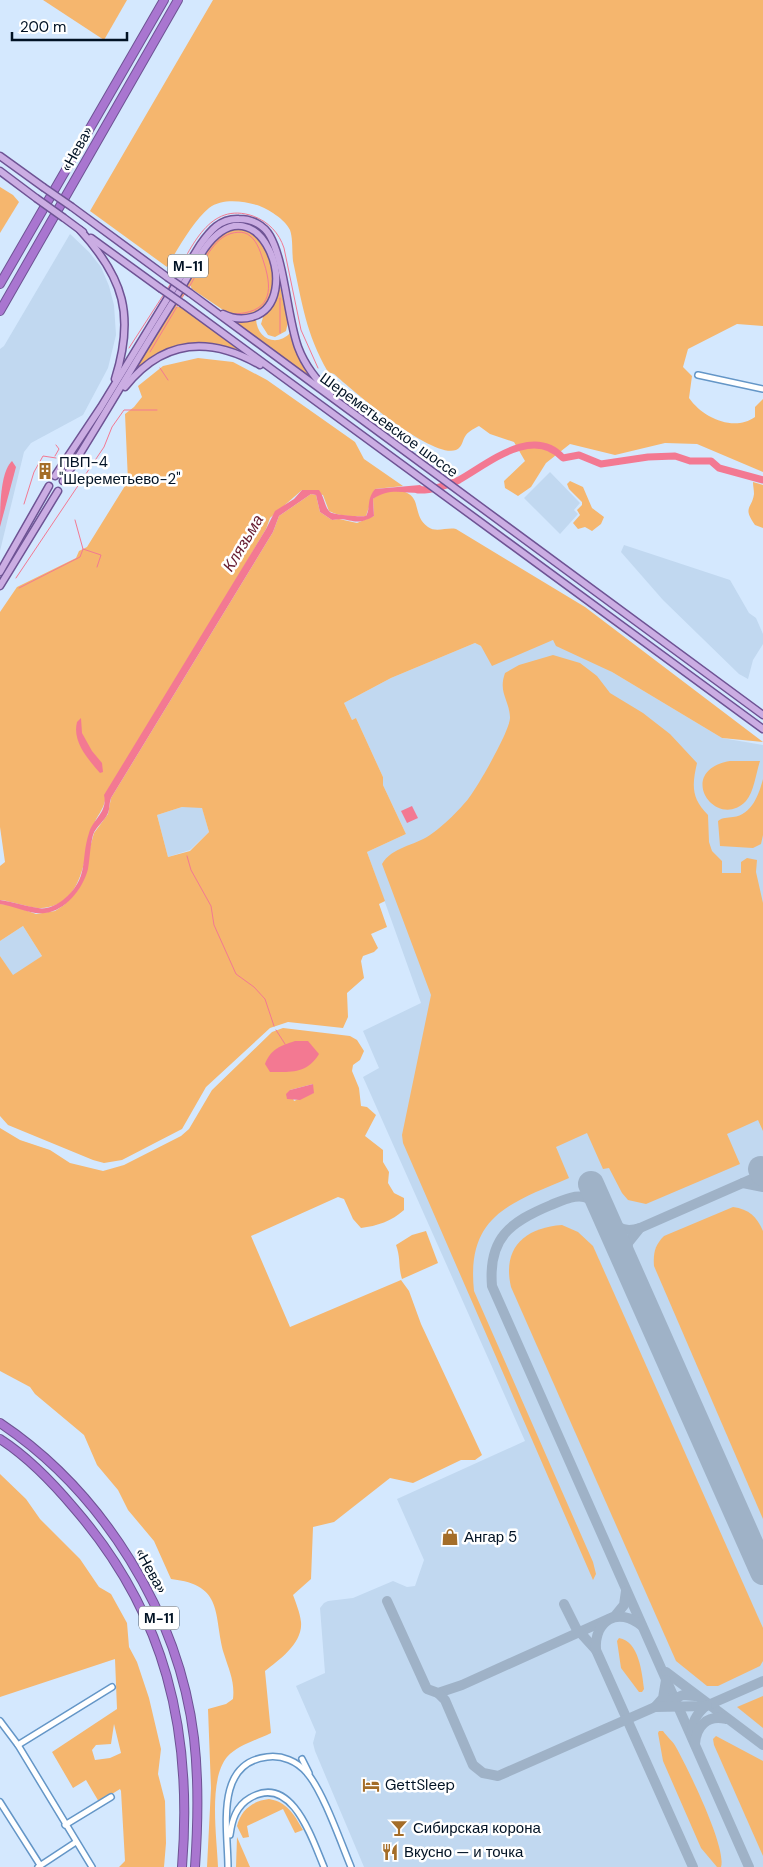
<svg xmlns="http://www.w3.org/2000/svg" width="763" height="1867" font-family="'DM Sans',sans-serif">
<rect width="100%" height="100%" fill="#d4e8fe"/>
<g fill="#c1d8f0">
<path d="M 70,234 L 89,252 L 101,267 L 109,286 L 114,305 L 116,335 L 108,368 L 83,415 L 31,443 L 24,452 L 0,551 L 0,349 L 4,346 Z"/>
<path d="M 550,472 L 580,503 L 574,510 L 578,514 L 560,534 L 524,498 Z"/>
<path d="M 624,545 L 730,580 L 749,613 L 756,618 L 763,634 L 763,644 L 753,660 L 748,679 L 739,674 L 663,600 L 621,552 Z"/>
<path d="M 553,640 L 612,672 L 722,738 L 763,745 L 763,1867 L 364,1867 L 315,1751 L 313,1743 L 316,1732 L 296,1686 L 325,1673 L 320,1608 L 324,1603 L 328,1601 L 353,1598 L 393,1581 L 407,1587 L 415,1586 L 424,1560 L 397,1499 L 525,1441 L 363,1077 L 379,1068 L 363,1031 L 421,1003 L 367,852 L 406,834 L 383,785 L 383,777 L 356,718 L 352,720 L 344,703 L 391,678 L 475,643 L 481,646 L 537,645 Z"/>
<path d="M 182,807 L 202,807 L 209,832 L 190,850 L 168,857 L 157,815 Z"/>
<path d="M 23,926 L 42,956 L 13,976 L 0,956 L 0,941 Z"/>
</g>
<g fill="#f5b66e" fill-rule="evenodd">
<path d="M 43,0 L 127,0 L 104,40 Z"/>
<path d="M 213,0 L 763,0 L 763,326 L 737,324 L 688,349 L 683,367 L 692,376 L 689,398 C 703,418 734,432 755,417 L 755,407 L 763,399 L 763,472 L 697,444 L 665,443 L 615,455 L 570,444 L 546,463 L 531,487 L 518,496 L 505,488 L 504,481 L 525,461 L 514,442 L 490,434 L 479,426 C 475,428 469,431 466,435 C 462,440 463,447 456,450 C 432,459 353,391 334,374 L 328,372 C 306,334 302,303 293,261 C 292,252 293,238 290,230 C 285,219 268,209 257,205 C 243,201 222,198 209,208 C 194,220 177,250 167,267 L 90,211 Z"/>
<path d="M 0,187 L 13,195 L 19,202 L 0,233 Z"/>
<path d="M 239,228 C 263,235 275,261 274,285 C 274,292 268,301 266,307 L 246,317 L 229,314 L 192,289 L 190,285 L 176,307 L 181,307 L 239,350 C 200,337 163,343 132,373 L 206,251 L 222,233 Z"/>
<path d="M 278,277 L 288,322 L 286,331 L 275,337 L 268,335 L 261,324 L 264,314 L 278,297 Z"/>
<path d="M 256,319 C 257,339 277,348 291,332 L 300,358 L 315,382 L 231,321 L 246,322 Z"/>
<path d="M 198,358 L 233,362 L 267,380 L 355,442 L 364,459 L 403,486 L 375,489 L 366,516 C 357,517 337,516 329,511 L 323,495 L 302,490 L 270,518 L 266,529 L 105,801 C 103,810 97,816 94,824 C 83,855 85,906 41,908 C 34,909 11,901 0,900 L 0,866 L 5,862 L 0,827 L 0,612 L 17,587 L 76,558 L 79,551 L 87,547 L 128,481 L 125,414 L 134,407 L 142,397 L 138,386 L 163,366 Z"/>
<path d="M 570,481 L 583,487 L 592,508 L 604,517 L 601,524 L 592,531 L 585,527 L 578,529 L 573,523 L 580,515 L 577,510 L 582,505 L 582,502 L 569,489 L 567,484 Z"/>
<path d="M 753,482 L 763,485 L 763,528 L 755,525 C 742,507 752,509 754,494 C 754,490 753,486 753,482 Z"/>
<path d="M 398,490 C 425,495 410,514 428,527 C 436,533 447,527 456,529 L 585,607 L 763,742 L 722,738 L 612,672 L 556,646 L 553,640 L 492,666 L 481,646 L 475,643 L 391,678 L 344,703 L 352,720 L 356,718 L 383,777 L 383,785 L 406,834 L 367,852 L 385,901 L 379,904 L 387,927 L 371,934 L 378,948 L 374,952 L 363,956 L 361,961 L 364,978 L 347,993 L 348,1017 L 343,1028 L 288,1022 L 270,1028 L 206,1087 L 182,1129 L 122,1160 L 104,1163 L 93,1160 L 8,1125 L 0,1116 L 0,956 L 13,975 L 42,956 L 23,926 L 0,941 L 0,904 L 11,905 L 36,914 L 55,911 L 64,905 L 78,890 L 94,833 L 108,814 L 111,798 L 273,532 L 279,516 L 311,494 L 316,495 L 320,512 L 332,520 L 339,519 L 357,523 L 374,516 L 373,499 L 380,493 ZM 182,807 L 202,808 L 209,832 L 190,851 L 168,857 L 157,815 Z"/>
<path d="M 553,655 L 580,663 L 597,676 L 610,693 L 643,713 L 670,734 L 697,763 C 692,785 691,798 708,815 L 709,842 L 712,851 L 722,861 L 722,873 L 741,873 L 741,862 L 747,858 L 757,860 L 756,872 L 763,903 L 763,1131 L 758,1120 L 727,1134 L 740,1164 L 646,1204 L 628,1200 L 622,1193 L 609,1168 L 603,1169 L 587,1133 L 556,1147 L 569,1178 C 511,1203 466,1215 474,1291 L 593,1562 L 596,1574 L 593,1580 L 403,1143 L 402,1135 L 431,995 L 382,864 C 392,847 414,846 430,835 C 441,828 463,807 471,795 C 479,784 511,729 510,717 C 509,699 498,693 505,673 L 519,665 Z"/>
<path d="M 730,761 L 760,761 C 756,773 754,792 746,801 C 716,832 674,771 730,761 Z"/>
<path d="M 763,779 L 763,835 L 761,844 L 753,848 L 720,846 L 718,821 C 723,817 727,818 733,817 C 752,815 759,794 763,779 Z"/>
<path d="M 283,1028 L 350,1036 L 357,1040 L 364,1051 L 360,1060 L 353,1065 L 352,1071 L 359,1088 L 361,1106 L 367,1107 L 376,1115 L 365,1136 L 383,1150 L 383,1162 L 389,1172 L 388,1183 L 394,1193 L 404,1198 L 404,1210 C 392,1221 377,1226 361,1228 L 353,1219 L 344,1199 L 338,1197 L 251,1236 L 290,1327 L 401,1280 L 409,1291 L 421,1324 L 482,1455 L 475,1460 L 461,1460 L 413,1483 L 390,1478 L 334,1522 L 313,1527 L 311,1579 L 293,1595 C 296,1603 300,1613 301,1622 C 303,1643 279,1660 265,1671 L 271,1733 C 257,1740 238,1745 227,1757 C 208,1780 217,1838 218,1867 L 207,1867 L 211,1788 L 208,1709 L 226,1704 L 233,1699 C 235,1682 229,1670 224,1654 C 213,1615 225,1585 171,1579 L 154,1541 L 128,1510 L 118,1490 L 97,1465 L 84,1435 L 35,1394 L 30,1387 L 0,1371 L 0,1128 L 20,1140 L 50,1150 L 70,1163 L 103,1171 L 124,1165 L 181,1136 L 189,1129 L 212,1090 L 272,1032 ZM 313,1084 L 313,1093 L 294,1101 L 290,1090 Z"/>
<path d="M 733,1207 C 749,1209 757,1217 763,1231 L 763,1519 L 654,1266 C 653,1253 655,1245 664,1236 Z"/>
<path d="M 562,1225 L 578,1232 L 593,1246 L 763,1628 L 763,1661 L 760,1666 L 718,1686 L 707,1686 L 676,1661 L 511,1287 C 502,1248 524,1228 562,1225 Z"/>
<path d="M 426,1231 L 438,1263 L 402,1279 C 398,1266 401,1259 396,1245 L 412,1235 Z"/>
<path d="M 0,1474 L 26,1499 L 40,1519 L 80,1559 L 99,1587 L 111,1594 L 127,1623 L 129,1647 L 137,1662 L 149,1698 L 161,1749 L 158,1774 L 165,1801 L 166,1843 L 164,1867 L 119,1867 L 125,1861 L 121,1791 L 120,1789 L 99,1802 L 86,1780 L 73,1788 L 52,1752 L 117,1709 L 115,1659 L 0,1697 ZM 114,1724 L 121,1753 L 110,1758 L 95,1760 L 92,1750 L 96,1745 L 111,1744 Z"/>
<path d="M 619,1638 C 639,1641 642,1673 644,1689 L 642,1692 L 639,1692 L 621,1668 L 617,1641 Z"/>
<path d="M 763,1696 L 763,1728 L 737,1707 Z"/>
<path d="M 659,1731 L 663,1731 C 667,1737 674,1742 677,1749 C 688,1769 727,1848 721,1867 L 717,1867 L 701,1848 L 663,1761 L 658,1733 Z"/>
<path d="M 716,1736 L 763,1761 L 763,1856 L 714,1745 L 713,1739 Z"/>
<path d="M 269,1799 C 287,1802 294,1814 303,1830 L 295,1833 L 283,1809 L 247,1826 L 249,1837 L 243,1838 L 237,1826 C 241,1810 252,1801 269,1799 Z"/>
<path d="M 237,1837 L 250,1867 L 236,1867 Z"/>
</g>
<g fill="#f37992">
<path d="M 12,461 L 16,467 L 0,527 C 0,509 0,472 12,461 Z"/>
<path d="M 420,485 L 430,492 C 409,496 392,485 373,499 L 374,516 C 354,528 351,516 332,520 L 320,512 L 316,495 L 311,494 L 279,516 L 273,532 L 111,798 C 109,803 110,808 108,813 C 105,821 96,826 93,835 C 90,846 90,858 88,869 C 83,889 65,911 45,913 C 30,915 15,906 0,904 L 0,900 C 13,902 25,906 38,908 C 46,910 57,905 63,900 C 90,878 80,860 89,833 C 93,819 108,812 104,795 L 266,529 L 275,511 L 294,499 L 302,490 L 319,490 C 324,496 325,508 330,512 C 334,515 360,517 366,516 C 371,507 366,500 375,489 Z"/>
<path d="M 81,718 L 82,733 L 92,751 L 102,763 L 103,772 L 100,773 C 88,759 72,742 77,722 Z"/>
<path d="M 412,806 L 418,818 L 407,823 L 401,811 Z"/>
<path d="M 295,1041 L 308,1041 L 319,1054 C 307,1074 291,1072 270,1072 L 265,1064 C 271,1049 280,1046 295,1041 Z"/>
<path d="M 313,1084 L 314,1093 L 300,1100 L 287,1099 L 286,1094 L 290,1090 Z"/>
</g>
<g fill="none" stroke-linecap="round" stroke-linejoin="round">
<g stroke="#f37992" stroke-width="1">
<path d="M 174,278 C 192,247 209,201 253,216 C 269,222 279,233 284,248 L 301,330 L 318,368"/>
<path d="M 188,289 C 198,273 209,245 225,236 C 232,232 244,230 250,236 C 258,242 261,254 264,263 C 274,294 269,313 233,314"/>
<path d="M 166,291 L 171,283"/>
<path d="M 181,299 L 186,292"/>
<path d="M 280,333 L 280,298"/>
<path d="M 129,348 L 164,294"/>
<path d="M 150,352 L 178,305"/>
<path d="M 160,368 L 168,380"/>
<path d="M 55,456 L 59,449 L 56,445"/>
<path d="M 24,504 L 34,472 L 43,456 L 56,458"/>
<path d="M 83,549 L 101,555 L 97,567"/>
<path d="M 16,578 L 104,447 L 112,427 L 124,410 L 157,410"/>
<path d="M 19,588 L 80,557 L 83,549 L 75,520"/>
<path d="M 187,856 L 191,870 L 211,906 L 214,925 L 236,974 L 254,987 L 265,999 L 274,1026"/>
<path d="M 276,1030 L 285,1044"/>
</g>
<path stroke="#f37992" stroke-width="7" d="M 418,490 C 429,491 449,485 459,480 C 489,463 533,425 563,458 L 579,455 L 601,464 L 648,457 L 675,456 L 690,461 L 711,461 L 719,468 L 763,480"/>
<g stroke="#9fb2c7" stroke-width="10">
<path d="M 743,1183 L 763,1187"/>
<path d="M 640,1228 C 607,1239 608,1201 584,1197 C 572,1195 562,1201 551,1205 C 510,1222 488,1238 492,1286 L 749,1867"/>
<path d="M 626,1263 L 628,1243 L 640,1228 L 763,1174"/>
<path d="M 387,1601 L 427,1689 L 438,1693 L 462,1685 L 615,1616 L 624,1605 L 626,1591"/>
<path d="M 564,1604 L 576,1628 L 596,1650 L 693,1867"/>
<path d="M 596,1650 C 594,1620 618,1606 642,1626"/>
<path d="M 666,1672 L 763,1745"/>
<path d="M 666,1680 L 663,1698 L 655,1707 L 683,1695 L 695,1696"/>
<path d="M 438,1693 L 445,1700 L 473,1765 L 483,1773 L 498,1776 L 655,1707 L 706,1706 L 763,1681"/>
<path d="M 692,1737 C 691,1723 696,1714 707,1705"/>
<path d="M 695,1744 C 696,1727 707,1714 726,1719"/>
</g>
<g stroke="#9fb2c7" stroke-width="26">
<path d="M 761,1169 L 763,1173"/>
<path d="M 591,1184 L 763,1572"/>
</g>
<g stroke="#6496c7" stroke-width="8">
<g id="minor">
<path d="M 698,375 L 763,389"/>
<path d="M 0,1721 L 18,1745 L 92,1867"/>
<path d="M 18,1745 L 112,1687"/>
<path d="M 302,1759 L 309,1773"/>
<path d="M 0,1802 L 40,1865"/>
<path d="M 65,1825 L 111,1797"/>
<path d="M 230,1835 C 232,1820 236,1806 250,1798 C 292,1773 312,1839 324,1867"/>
<path d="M 38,1867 L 76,1842"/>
<path d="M 228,1867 C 228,1830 214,1763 267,1757 C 282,1755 297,1761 307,1773 C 323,1791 341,1843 351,1867"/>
</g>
</g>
<g stroke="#6e5394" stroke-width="9">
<g id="major">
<path d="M 0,156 L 43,187"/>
<path d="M 0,171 L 36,198"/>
<path d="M 72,207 L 167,277"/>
<path d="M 64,218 L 83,232"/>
<path d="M 80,230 C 124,278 135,316 115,379"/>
<path d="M 91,238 L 160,288"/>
<path d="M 190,293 L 763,715"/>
<path d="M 183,304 L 763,729"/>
<path d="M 125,387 C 163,339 209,336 260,365"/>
<path d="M 55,476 L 101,407 L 200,245 C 210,231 220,218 239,219 C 252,219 264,225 270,236 C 285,263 287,316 298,347 C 305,366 317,380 330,394"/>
<path d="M 63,481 C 101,421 136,360 174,300 C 185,283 194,264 205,248 C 258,176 307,301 252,317 C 242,320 233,319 223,314"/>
<path d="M 0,572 L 49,486"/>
<path d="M 0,586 L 58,491"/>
</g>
</g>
<g stroke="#6e5394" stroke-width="10">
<g id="highway">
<path d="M 0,284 L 164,0"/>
<path d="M 0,311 L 178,0"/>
<path d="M 0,1423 C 103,1492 179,1614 194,1738 C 199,1781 198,1824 195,1867"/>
<path d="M 0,1439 C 28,1457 53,1483 74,1508 C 166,1614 193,1730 182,1867"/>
</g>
</g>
<use href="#minor" stroke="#fff" stroke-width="5"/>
<use href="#major" stroke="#cbade3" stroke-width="6"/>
<use href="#highway" stroke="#a976d0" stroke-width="8"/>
<g stroke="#6e5394" stroke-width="9" stroke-linecap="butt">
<g id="major-bridge">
<path d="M 43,187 L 72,207"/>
<path d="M 36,198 L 64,218"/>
<path d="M 167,277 L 190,293"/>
<path d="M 160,288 L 183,304"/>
</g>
</g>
<use href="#major-bridge" stroke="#cbade3" stroke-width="6"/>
</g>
<defs>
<g id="building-bare" transform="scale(1.35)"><path d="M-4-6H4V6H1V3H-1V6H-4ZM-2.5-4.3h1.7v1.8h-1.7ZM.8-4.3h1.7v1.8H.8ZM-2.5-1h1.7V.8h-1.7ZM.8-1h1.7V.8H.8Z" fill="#a46d28" stroke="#fff" stroke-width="2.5" paint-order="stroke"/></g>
<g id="shop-bare" transform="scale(1.35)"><path d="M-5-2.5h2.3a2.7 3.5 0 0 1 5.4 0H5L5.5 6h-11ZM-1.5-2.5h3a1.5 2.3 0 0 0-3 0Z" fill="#a46d28" stroke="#fff" stroke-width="2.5" paint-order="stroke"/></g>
<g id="hotel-bare" transform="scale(1.35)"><path d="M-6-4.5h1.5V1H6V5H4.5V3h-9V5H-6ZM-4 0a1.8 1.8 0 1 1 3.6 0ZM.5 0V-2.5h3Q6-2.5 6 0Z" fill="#a46d28" stroke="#fff" stroke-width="2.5" paint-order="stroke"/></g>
<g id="bar-bare" transform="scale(1.35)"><path d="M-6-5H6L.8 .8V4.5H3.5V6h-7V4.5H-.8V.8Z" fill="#a46d28" stroke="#fff" stroke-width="2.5" paint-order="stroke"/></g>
<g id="restaurant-bare" transform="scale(1.35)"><path d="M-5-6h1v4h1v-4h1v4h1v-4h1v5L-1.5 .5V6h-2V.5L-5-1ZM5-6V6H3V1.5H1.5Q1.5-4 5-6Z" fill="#a46d28" stroke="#fff" stroke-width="2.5" paint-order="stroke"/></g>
</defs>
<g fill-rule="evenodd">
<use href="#building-bare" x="45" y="471"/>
<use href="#shop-bare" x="450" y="1537"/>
<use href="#hotel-bare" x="371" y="1785"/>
<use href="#bar-bare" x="399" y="1828"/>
<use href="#restaurant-bare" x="390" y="1852"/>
</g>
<g text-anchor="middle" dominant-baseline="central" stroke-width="5" stroke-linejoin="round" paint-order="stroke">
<g fill="#fff" stroke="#4d5966" stroke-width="1">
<rect x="168" y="254.5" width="40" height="23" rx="4"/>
<rect x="139" y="1606.5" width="40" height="23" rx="4"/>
</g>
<g font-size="14" font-weight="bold" fill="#011224">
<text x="188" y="266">М-11</text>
<text x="159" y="1618">М-11</text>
</g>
<g font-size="15" fill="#011224" stroke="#fff">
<text transform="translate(77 149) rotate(-61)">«Нева»</text>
<text transform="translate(389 425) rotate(36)">Шереметьевское шоссе</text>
<text transform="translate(151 1571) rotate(61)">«Нева»</text>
</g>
<g font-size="15" fill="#011224" stroke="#fff" text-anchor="start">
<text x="59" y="462">ПВП-4<tspan x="59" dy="17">"Шереметьево-2"</tspan></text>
<text x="464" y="1537">Ангар 5</text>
<text x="385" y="1785">GettSleep</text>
<text x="413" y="1828">Сибирская корона</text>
<text x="404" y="1852">Вкусно — и точка</text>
</g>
<g font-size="16" font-style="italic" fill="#661b2f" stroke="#fff">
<text transform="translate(243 543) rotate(-59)">Клязьма</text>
</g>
</g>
<path d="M12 32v8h115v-8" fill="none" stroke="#011224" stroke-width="2.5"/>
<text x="20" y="32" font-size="15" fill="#011224" stroke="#ffffff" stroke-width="4" paint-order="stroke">200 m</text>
</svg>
